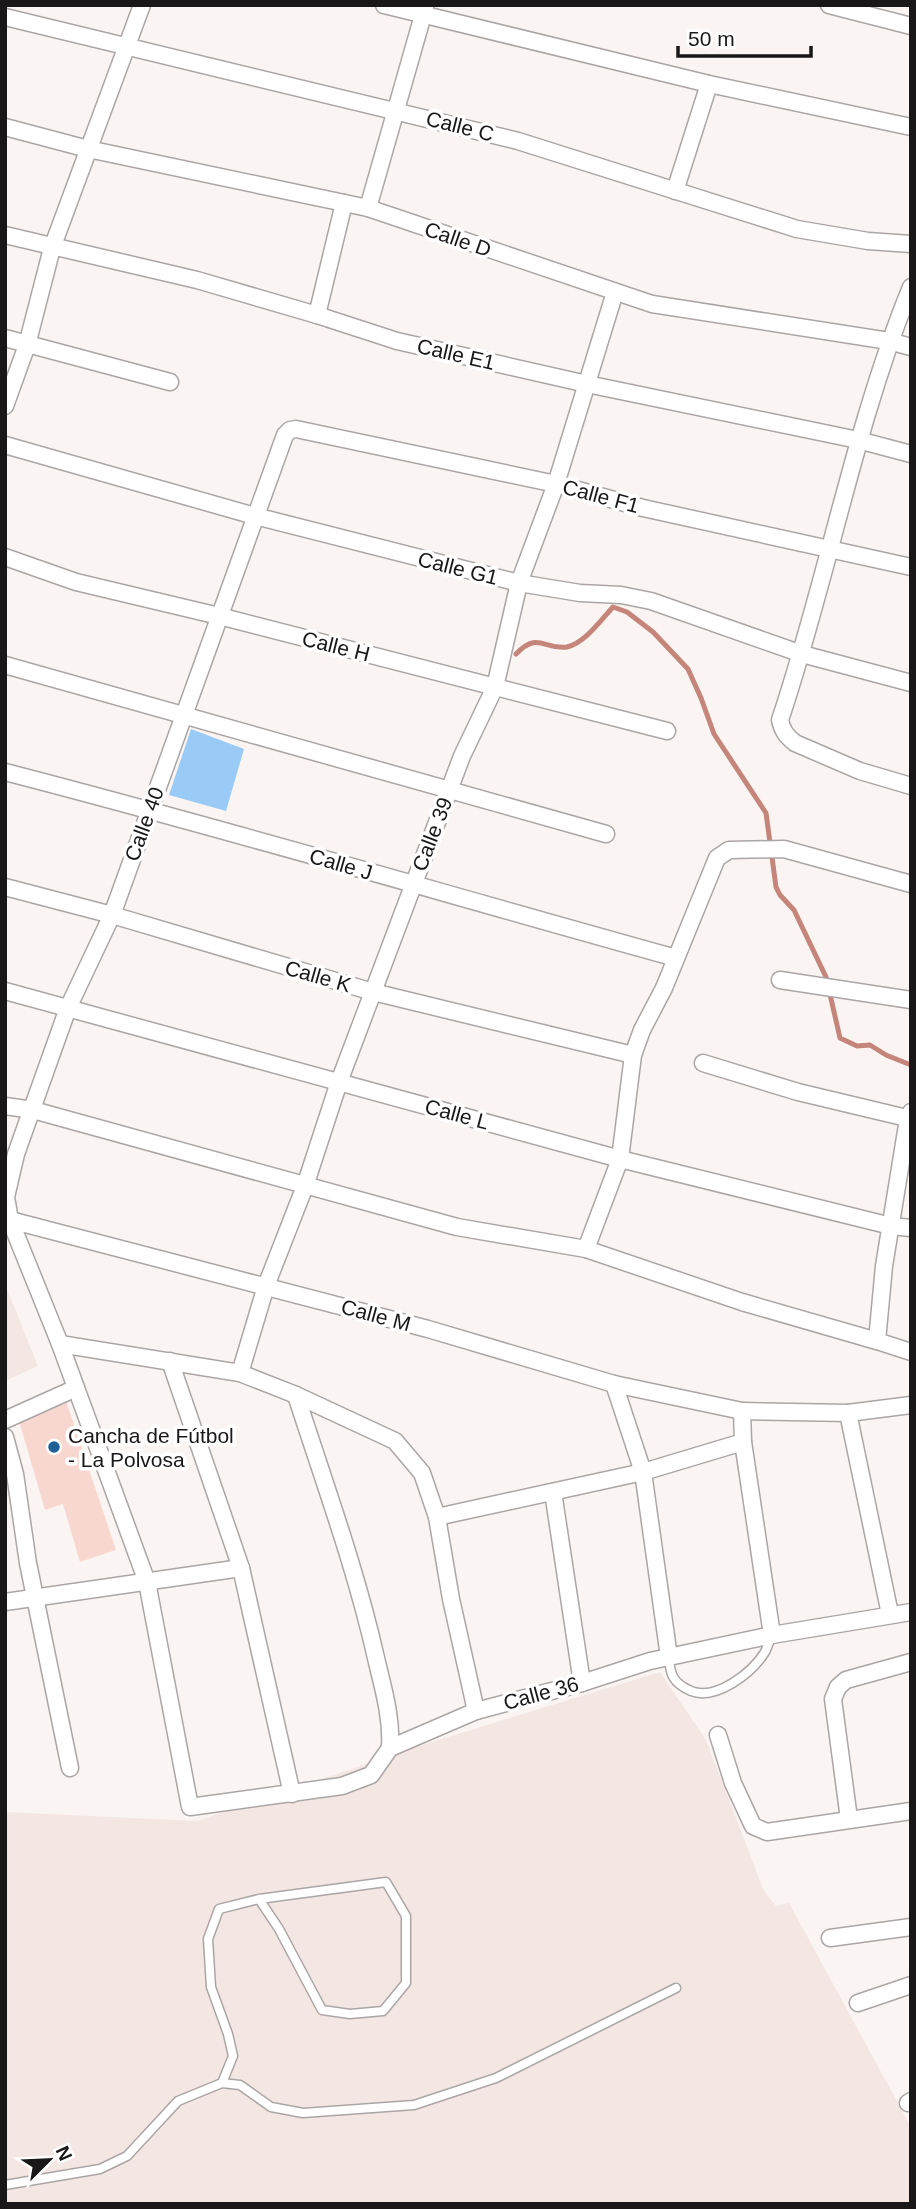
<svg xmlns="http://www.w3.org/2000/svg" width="916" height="2209" font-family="Helvetica,sans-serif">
<rect width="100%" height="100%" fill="#faf5f3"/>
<g fill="#f4e6e3">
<path d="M 5,1284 L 38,1366 L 5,1381 Z"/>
<path d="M 660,1672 L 706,1740 L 764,1891 L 776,1906 L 789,1903 L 911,2127 L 911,2204 L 5,2204 L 5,1812 L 197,1821 L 422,1745 Z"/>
</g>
<path fill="#f8d7d1" d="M 66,1401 L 116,1550 L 80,1562 L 63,1504 L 45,1510 L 19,1421 Z"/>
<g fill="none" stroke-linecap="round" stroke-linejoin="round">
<path stroke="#c5857a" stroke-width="5" d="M 516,654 C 538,631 544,650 567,647 C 585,643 601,620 613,607 L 627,612 L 653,632 L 688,669 L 701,698 L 714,734 L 766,813 L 776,887 L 780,895 L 794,910 L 826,977 L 840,1038 L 857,1046 L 870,1045 L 886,1055 L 911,1065"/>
</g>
<path fill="#9acaf6" d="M 191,729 L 244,749 L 226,811 L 169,795 Z"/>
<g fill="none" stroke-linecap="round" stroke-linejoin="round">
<g stroke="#aba6a5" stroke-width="11">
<g id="service">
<path d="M 669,1657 C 670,1675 673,1683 691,1691 C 716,1701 752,1673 765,1652 C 767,1648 769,1642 771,1637"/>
<path d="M 222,2083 L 233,2056 L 228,2034 L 211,1987 L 208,1939 L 219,1909 L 259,1899 L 386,1882 L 406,1916 L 406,1983 L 383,2011 L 350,2014 L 322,2010 L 279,1929 L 259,1899"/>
<path d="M 5,2185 L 100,2169 L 127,2156 L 178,2101 L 222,2083 L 240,2085 L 271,2107 L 303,2113 L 414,2105 L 496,2078 L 676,1988"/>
</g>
</g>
<g stroke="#aba6a5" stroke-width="19">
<g id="minor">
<path d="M 384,5 L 709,84 L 911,127"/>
<path d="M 829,5 L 911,26"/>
<path d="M 5,17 L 518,141 L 797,229 L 868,241 L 911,244"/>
<path d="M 5,127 L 88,149 L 368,208 L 652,304 L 889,341 L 911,347"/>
<path d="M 675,191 L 709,84"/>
<path d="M 368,208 L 425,8"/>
<path d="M 5,235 L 197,280 L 317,315 L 397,341 L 587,384 L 858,440 L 911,454"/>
<path d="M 911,287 C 854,427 828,577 780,720 C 782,730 786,736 795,743 L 860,771 L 911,786"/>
<path d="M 317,315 L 344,203"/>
<path d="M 5,338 L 170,382"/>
<path d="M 5,406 L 27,345 L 52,248 L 142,5"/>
<path d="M 5,445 L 255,516 L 519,583 L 580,593 L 621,595 L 651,601 L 802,654 L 911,683"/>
<path d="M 5,557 L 76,582 L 219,616 L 667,731"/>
<path d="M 911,567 L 643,508 L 556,484 L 296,429 L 290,430 L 285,435 L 112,915 L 68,1008 L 16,1154 L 6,1197 L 10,1220 L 60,1344 L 147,1582 L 190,1807 L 342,1786 L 371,1775 L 390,1748 L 476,1711 L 582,1683 L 650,1661 L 772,1635 L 911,1612"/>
<path d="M 5,665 L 606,834"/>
<path d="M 5,772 C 230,830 452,896 676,958"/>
<path d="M 5,887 L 112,915 L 373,992 L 633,1055"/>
<path d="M 780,980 L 911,1000"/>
<path d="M 5,991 L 620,1159 L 891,1226 L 911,1228"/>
<path d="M 703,1063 L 798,1092 L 911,1119"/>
<path d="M 5,1106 L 33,1110 L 457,1227 L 586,1249 L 742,1302 L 877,1341"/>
<path d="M 911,1112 L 908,1119 L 884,1266 L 877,1341 L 911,1352"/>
<path d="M 10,1220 L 428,1329 L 614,1384 L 742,1411"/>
<path d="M 586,1249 L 620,1159 L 633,1055 L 642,1030 L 664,988 L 717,858 L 729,850 L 784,849 L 911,884"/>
<path d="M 60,1344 L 240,1373 L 296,1395 L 395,1441 L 422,1473 L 437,1517 L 451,1599 L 476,1711"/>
<path d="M 170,1361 L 241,1568 L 292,1794"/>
<path d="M 240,1373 L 266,1286 L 305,1186 L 339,1082 L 462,756 L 495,687 L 519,583 L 556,484 L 615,292"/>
<path d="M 614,1384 L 643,1472 L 669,1657"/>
<path d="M 296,1395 C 324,1482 356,1569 376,1658 C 383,1688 392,1717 390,1748"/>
<path d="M 848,1413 L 890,1614"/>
<path d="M 5,1420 L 76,1388"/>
<path d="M 5,1437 L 15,1474 L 28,1563 L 70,1768"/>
<path d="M 743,1442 L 772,1635"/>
<path d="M 553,1492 L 582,1683"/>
<path d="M 437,1517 L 643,1472 L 743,1442 L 742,1411 L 848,1413 L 911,1405"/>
<path d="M 5,1602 L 241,1568"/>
<path d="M 718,1735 L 733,1783 L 753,1826 L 767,1832 L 911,1811"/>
<path d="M 849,1819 L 833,1699 L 838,1687 L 846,1680 L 911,1662"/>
<path d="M 830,1938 L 911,1927"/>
<path d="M 858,2003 L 911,1985"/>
<path d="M 908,2103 L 911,2101"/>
</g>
</g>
<use href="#service" stroke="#fff" stroke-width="8"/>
<use href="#minor" stroke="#fff" stroke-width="16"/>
</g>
<circle fill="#1d6196" stroke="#fff" stroke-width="2.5" cx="54" cy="1447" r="7"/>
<g text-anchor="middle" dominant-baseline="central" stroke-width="7" stroke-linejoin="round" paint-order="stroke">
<g font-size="21" fill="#191717" stroke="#fff">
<text transform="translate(460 126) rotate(14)">Calle C</text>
<text transform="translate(458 239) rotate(19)">Calle D</text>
<text transform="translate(456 354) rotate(13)">Calle E1</text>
<text transform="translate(601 496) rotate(15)">Calle F1</text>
<text transform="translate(458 568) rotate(14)">Calle G1</text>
<text transform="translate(336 646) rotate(14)">Calle H</text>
<text transform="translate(144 824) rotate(-70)">Calle 40</text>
<text transform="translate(432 834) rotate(-69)">Calle 39</text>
<text transform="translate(341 864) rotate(16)">Calle J</text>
<text transform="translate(318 976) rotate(16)">Calle K</text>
<text transform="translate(457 1114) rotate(15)">Calle L</text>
<text transform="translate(376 1315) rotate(15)">Calle M</text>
<text transform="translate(541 1693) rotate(-15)">Calle 36</text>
</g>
<g font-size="21" fill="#191717" stroke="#fff" text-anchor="start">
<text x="68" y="1435">Cancha de Fútbol<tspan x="68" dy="24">- La Polvosa</tspan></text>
</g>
</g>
<rect width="916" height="2209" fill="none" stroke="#191717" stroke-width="14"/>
<g transform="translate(49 2160) rotate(66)" stroke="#ffffff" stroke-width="5" paint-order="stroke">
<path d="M0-5L12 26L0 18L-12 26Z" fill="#191717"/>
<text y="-10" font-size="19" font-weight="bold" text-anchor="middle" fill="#191717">N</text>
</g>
<path d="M678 46v10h133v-10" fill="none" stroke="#191717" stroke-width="3.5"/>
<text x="688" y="46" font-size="21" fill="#191717" stroke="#ffffff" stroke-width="5" paint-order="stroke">50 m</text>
</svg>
